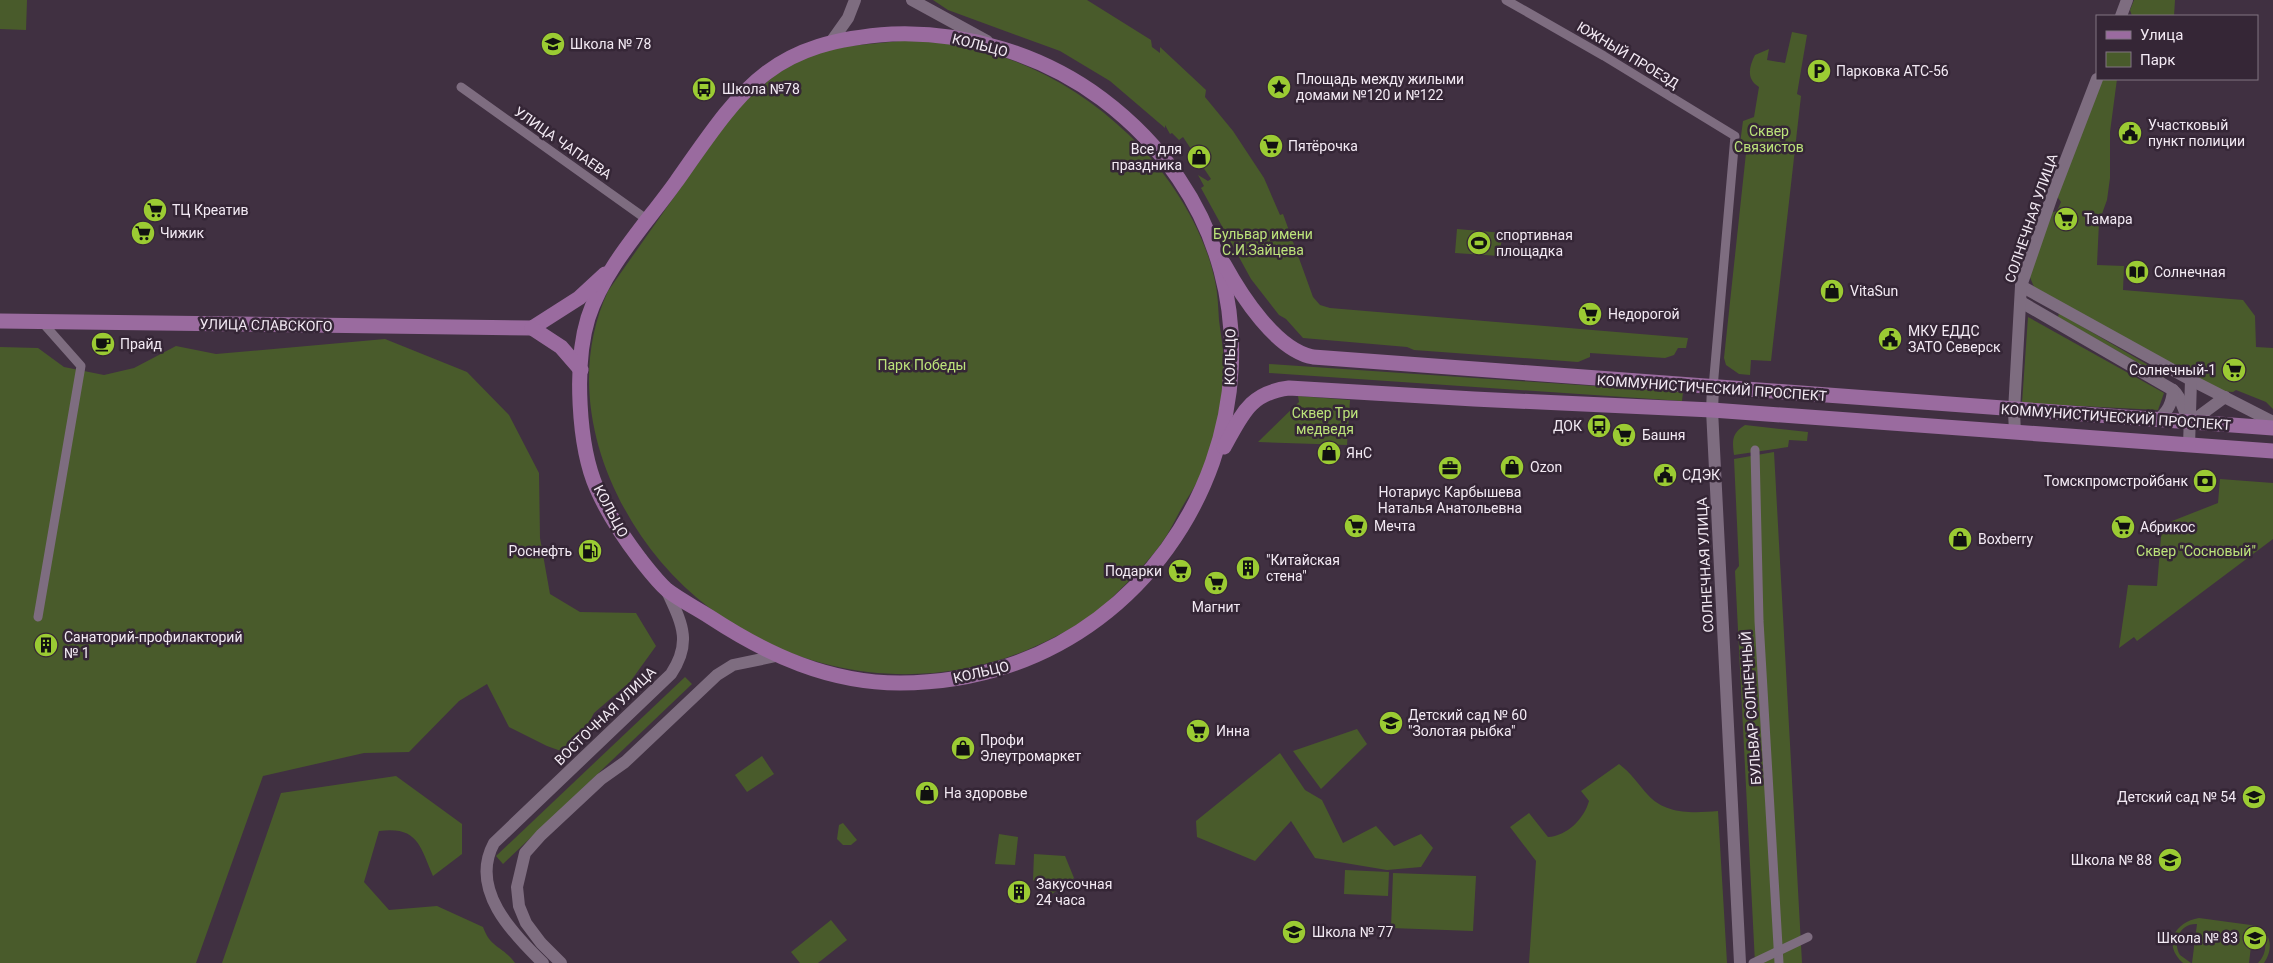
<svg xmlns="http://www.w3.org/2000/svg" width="2273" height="963" font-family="Roboto,sans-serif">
<rect width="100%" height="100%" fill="#403041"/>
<g fill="#495b2b">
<path d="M 0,0 L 27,0 L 26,30 L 0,29 Z"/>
<path d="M 933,0 L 1087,0 L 1151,40 L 1152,47 L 1160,53 L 1160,47 L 1206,90 L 1205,97 L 1233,131 L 1264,178 L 1280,215 L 1283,214 L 1313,297 L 1320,305 L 1330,308 L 1688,338 L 1686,348 L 1678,348 L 1674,355 L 1665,358 L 1590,353 L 1590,357 L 1578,362 L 1414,350 L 1407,347 L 1303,338 L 1286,319 L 1279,315 L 1251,279 L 1201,188 L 1204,186 L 1198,175 L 1208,181 L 1211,179 L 1183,137 L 1179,140 L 1172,133 L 1170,134 L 1165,125 L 1165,128 L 1110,81 L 1060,51 L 948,10 Z"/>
<path d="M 2134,0 L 2175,0 L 2174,16 L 2132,16 L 2130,10 Z"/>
<path d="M 1792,32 L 1807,35 L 1797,94 L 1801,96 L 1771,361 L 1751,360 L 1750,375 L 1739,374 L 1726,365 L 1724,358 L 1746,153 L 1739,151 L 1743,121 L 1754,117 L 1759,87 C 1746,79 1749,67 1755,55 L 1769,49 L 1767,60 L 1785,63 Z"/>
<path d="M 900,41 C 986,39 1067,75 1128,134 C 1167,171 1204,227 1215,281 C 1218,294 1218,307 1219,320 C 1221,336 1224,352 1224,367 C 1224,397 1213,448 1201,475 C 1195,487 1187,498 1181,509 C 1175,520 1169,533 1161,544 C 1148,562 1119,592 1102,607 C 1081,625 1052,639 1027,650 C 899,703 751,667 661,562 C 598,487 566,382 608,291 L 724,126 L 739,107 L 775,75 L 811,54 L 849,46 Z"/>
<path d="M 2102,79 L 2117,79 L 2110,132 L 2110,178 L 2107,200 L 2099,222 L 2097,265 L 2124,266 L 2123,290 L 2243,300 L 2255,316 L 2256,347 L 2273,348 L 2273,409 L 2266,402 L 2236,390 L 2233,392 L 2220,391 L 2034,287 L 2029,275 L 2050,213 L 2057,211 L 2061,202 L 2056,195 Z"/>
<path d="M 1457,229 L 1503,233 L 1499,256 L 1455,253 Z"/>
<path d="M 2059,313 L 2165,375 L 2164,378 L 2058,317 Z"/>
<path d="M 2028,317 L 2164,393 L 2158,410 L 2022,403 Z"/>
<path d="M 385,339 L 467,372 L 509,415 L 539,473 L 540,538 L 550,594 L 580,612 L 636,613 L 656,646 L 630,682 L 594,713 L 572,755 L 547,746 L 509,727 L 487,684 L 459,701 L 409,752 L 364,753 L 263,776 L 196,963 L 0,963 L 0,347 L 38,348 L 64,367 L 104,375 L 134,368 L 176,346 L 216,354 Z"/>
<path d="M 1269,364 L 1683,392 L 1682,401 L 1269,373 Z"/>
<path d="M 1298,396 L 1350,400 L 1347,445 L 1258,442 L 1299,402 Z"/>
<path d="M 1745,425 L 1808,432 L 1807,441 L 1789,440 L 1788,447 L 1734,455 C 1732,440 1732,433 1745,425 Z"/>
<path d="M 1774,452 L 1802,963 L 1755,963 L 1735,571 L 1739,566 L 1734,459 Z"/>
<path d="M 2220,479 L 2273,483 L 2273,539 L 2137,641 L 2134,637 L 2119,648 L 2128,585 L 2157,586 L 2162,525 L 2218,503 Z"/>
<path d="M 685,677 L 692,684 L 503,864 L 496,856 Z"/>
<path d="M 1357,729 L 1367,744 L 1321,789 L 1293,751 Z"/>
<path d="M 1280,753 L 1305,790 L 1322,800 L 1343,843 L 1376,826 L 1394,846 L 1421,834 L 1433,848 L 1421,867 L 1387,870 L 1315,858 L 1291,821 L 1255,861 L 1197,837 L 1196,821 Z"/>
<path d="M 762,756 L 774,774 L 747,792 L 735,775 Z"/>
<path d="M 1619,764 C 1631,773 1638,784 1648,795 C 1666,815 1694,813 1718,811 L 1727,963 L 1529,963 L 1536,861 L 1510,827 L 1529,813 L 1548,837 C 1567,836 1584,819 1589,801 L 1581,791 Z"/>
<path d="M 396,776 L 462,824 L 462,854 L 433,876 C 420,846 418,826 379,831 L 364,882 L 389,910 L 437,906 L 483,927 C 491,949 503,946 515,963 L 222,963 L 281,793 Z"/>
<path d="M 843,823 L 857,840 L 851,845 L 843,845 L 837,839 L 839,825 Z"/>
<path d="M 999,834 L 1018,837 L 1015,865 L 995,864 Z"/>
<path d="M 1034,854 L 1065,856 L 1074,878 L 1052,894 L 1033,880 Z"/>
<path d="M 1345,870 L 1389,872 L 1388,896 L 1344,894 Z"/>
<path d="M 1393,873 L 1476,876 L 1473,931 L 1391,928 Z"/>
<path d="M 2199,918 L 2258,926 C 2272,935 2273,950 2264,963 L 2258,963 C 2268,953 2269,936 2253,930 L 2249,963 L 2192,963 L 2197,924 C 2180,923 2172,941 2180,955 L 2191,963 L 2183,963 C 2162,944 2175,922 2199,918 Z"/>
<path d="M 831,920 L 847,940 L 818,963 L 800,963 L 791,952 Z"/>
</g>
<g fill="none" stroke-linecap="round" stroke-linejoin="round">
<g stroke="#7e6d80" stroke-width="9">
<path d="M 1506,0 L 1604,56 L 1735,136 L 1713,388"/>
<path d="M 461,87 L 649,221"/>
<path d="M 1755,450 L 1759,621 L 1779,963"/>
<path d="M 38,617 L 81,366 L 42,322"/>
<path d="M 1753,963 L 1808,937"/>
</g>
<g stroke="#7e6d80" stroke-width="12">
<path d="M 912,0 L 987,41"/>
<path d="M 2121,16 L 2127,0"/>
<path d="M 831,42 L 848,18 L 855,0"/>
<path d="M 2021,286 L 2191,380 L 2273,422"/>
<path d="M 2021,302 L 2173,390 C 2183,398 2182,412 2191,422"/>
<path d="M 1713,388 L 1712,410 L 1740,963"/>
<path d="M 2157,420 C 2168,412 2172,403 2173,390"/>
<path d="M 2191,422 L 2225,397"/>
<path d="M 2015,433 L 2014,411 L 2021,286 L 2052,196 L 2097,79"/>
<path d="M 2189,446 L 2191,380"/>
<path d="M 543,963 C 512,933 469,889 494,843 L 671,674 C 693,641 681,622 666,589"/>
<path d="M 561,963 L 541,943 L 526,923 L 519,906 L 517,887 L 525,853 L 541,835 L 601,779 L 625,762 L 717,675 L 733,665 L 776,656"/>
</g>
<g stroke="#9a6b9f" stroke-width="15">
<path d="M 892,34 C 966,31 1043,55 1102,99 C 1355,289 1211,683 900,683 C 829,683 768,655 710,617 C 696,608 680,600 667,590 C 657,581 648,569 640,559 C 624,538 608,514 597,489 C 578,446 574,364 588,318 C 604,268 646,224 676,182 C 742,88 769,42 892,34 Z"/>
<path d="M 1224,264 C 1241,295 1276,350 1313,357 L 2273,428"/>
<path d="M 0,321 L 532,328"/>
<path d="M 532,328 L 579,298 L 605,274"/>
<path d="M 532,328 L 561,347 L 581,370"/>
<path d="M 1224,447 C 1242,415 1249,393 1289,388 L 1474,399 L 1712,410 L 2273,451"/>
</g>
</g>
<defs>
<g id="school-disc" transform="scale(1.25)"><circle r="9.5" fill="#9bcb33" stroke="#352636"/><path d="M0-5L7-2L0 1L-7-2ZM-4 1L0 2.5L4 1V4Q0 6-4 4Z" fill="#111"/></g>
<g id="parking-disc" transform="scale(1.25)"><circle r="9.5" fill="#9bcb33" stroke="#352636"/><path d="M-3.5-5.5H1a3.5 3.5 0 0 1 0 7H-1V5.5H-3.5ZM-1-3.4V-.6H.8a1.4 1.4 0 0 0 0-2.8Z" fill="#111"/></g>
<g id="sight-disc" transform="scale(1.25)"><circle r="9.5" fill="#9bcb33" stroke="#352636"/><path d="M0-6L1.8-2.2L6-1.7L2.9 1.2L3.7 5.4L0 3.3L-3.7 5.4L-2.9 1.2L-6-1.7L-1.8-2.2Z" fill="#111"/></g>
<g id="bus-disc" transform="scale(1.25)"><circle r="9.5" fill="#9bcb33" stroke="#352636"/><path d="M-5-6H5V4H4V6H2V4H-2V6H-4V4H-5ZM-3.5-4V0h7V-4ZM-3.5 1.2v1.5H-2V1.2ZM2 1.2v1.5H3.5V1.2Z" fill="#111"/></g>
<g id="civic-disc" transform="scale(1.25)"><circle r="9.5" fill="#9bcb33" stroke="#352636"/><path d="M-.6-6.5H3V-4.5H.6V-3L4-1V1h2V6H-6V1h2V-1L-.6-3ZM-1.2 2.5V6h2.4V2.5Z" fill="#111"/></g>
<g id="supermarket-disc" transform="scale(1.25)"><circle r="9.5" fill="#9bcb33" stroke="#352636"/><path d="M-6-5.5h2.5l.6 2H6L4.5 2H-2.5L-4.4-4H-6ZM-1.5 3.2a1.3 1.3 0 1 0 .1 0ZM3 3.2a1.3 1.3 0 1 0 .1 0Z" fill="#111"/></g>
<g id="shop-disc" transform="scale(1.25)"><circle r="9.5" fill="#9bcb33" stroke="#352636"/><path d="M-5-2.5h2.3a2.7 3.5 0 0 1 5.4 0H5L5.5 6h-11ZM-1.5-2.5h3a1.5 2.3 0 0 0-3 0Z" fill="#111"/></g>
<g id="stadium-disc" transform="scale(1.25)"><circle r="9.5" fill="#9bcb33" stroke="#352636"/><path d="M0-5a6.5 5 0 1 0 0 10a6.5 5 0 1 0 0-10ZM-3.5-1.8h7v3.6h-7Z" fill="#111"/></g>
<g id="library-disc" transform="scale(1.25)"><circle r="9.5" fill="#9bcb33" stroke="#352636"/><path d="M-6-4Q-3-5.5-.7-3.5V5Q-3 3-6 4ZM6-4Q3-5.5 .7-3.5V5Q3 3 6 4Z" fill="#111"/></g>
<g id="cafe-disc" transform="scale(1.25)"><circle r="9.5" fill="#9bcb33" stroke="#352636"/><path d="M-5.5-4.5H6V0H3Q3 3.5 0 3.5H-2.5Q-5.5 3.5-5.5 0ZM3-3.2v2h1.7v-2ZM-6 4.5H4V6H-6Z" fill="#111"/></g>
<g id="office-disc" transform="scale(1.25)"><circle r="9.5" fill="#9bcb33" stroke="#352636"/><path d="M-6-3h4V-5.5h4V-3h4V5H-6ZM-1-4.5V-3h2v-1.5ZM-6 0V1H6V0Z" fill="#111"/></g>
<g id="bank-disc" transform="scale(1.25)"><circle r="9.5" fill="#9bcb33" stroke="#352636"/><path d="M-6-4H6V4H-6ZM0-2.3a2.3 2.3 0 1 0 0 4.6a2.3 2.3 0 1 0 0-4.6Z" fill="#111"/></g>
<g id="fuel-disc" transform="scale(1.25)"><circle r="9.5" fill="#9bcb33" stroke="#352636"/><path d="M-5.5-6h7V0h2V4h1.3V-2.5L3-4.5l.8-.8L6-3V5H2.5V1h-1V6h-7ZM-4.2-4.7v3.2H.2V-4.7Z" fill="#111"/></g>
<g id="building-disc" transform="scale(1.25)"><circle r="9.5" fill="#9bcb33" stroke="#352636"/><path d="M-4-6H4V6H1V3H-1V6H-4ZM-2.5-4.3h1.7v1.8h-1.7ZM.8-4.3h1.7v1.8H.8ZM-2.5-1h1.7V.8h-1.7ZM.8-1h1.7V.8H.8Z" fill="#111"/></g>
</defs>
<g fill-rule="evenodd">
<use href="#school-disc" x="553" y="44"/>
<use href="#parking-disc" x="1819" y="71"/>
<use href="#sight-disc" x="1279" y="87"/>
<use href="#bus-disc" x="704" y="89"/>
<use href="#civic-disc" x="2130" y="133"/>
<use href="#supermarket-disc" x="1271" y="146"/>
<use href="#shop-disc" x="1199" y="157"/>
<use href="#supermarket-disc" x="155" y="210"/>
<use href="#supermarket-disc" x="2066" y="219"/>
<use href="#supermarket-disc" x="143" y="233"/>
<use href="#stadium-disc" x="1479" y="243"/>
<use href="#library-disc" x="2137" y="272"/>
<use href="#shop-disc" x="1832" y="291"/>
<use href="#supermarket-disc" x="1590" y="314"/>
<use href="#civic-disc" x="1890" y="339"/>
<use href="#cafe-disc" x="103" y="344"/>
<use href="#supermarket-disc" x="2234" y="370"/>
<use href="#bus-disc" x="1599" y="426"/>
<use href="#supermarket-disc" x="1624" y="435"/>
<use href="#shop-disc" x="1329" y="453"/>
<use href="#shop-disc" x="1512" y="467"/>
<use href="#office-disc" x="1450" y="468"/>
<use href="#civic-disc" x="1665" y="475"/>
<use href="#bank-disc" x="2205" y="481"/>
<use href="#supermarket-disc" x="1356" y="526"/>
<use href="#supermarket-disc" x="2123" y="527"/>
<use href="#shop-disc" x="1960" y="539"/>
<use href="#fuel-disc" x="590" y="551"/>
<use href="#building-disc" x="1248" y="568"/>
<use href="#supermarket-disc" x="1180" y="571"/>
<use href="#supermarket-disc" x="1216" y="583"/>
<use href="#building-disc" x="46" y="645"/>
<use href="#school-disc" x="1391" y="723"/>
<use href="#supermarket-disc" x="1198" y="731"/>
<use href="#shop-disc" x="963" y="748"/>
<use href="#shop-disc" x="927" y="793"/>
<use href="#school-disc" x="2254" y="797"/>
<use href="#school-disc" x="2170" y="860"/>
<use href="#building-disc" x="1019" y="892"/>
<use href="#school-disc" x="1294" y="932"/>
<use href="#school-disc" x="2255" y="938"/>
</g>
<g text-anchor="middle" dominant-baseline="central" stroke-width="5" stroke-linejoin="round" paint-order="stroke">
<g font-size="14" fill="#f3eaf4" stroke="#352636" text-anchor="start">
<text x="570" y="44">Школа № 78</text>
<text x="1836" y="71">Парковка АТС-56</text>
<text x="1296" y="79">Площадь между жилыми<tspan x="1296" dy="16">домами №120 и №122</tspan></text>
<text x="722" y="89">Школа №78</text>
<text x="2148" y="125">Участковый<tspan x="2148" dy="16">пункт полиции</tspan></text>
<text x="1288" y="146">Пятёрочка</text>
<text x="1182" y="149" text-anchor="end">Все для<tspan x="1182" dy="16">праздника</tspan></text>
<text x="172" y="210">ТЦ Креатив</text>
<text x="2084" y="219">Тамара</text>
<text x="160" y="233">Чижик</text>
<text x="1496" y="235">спортивная<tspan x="1496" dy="16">площадка</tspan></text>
<text x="2154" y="272">Солнечная</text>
<text x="1850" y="291">VitaSun</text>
<text x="1608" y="314">Недорогой</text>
<text x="1908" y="331">МКУ ЕДДС<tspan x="1908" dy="16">ЗАТО Северск</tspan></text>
<text x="120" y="344">Прайд</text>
<text x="2216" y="370" text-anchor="end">Солнечный-1</text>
<text x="1582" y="426" text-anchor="end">ДОК</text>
<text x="1642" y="435">Башня</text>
<text x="1346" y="453">ЯнС</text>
<text x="1530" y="467">Ozon</text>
<text x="1682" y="475">СДЭК</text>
<text x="2188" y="481" text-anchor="end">Томскпромстройбанк</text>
<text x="1450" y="492" text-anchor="middle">Нотариус Карбышева<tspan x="1450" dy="16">Наталья Анатольевна</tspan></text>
<text x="1374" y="526">Мечта</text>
<text x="2140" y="527">Абрикос</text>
<text x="1978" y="539">Boxberry</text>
<text x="572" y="551" text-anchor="end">Роснефть</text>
<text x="1266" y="560">"Китайская<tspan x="1266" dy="16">стена"</tspan></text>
<text x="1162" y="571" text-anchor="end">Подарки</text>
<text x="1216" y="607" text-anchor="middle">Магнит</text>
<text x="64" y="637">Санаторий-профилакторий<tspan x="64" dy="16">№ 1</tspan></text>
<text x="1408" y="715">Детский сад № 60<tspan x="1408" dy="16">"Золотая рыбка"</tspan></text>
<text x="1216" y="731">Инна</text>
<text x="980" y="740">Профи<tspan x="980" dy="16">Элеутромаркет</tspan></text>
<text x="944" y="793">На здоровье</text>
<text x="2236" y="797" text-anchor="end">Детский сад № 54</text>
<text x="2152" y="860" text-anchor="end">Школа № 88</text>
<text x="1036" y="884">Закусочная<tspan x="1036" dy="16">24 часа</tspan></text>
<text x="1312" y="932">Школа № 77</text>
<text x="2238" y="938" text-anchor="end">Школа № 83</text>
</g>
<g font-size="14" fill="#f3eaf4" stroke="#352636">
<text transform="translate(980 45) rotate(14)">КОЛЬЦО</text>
<text transform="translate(1628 55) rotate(31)">ЮЖНЫЙ ПРОЕЗД</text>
<text transform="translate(563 143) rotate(35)">УЛИЦА ЧАПАЕВА</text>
<text transform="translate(2031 218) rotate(-71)">СОЛНЕЧНАЯ УЛИЦА</text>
<text transform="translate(266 325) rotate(1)">УЛИЦА СЛАВСКОГО</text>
<text transform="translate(1230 357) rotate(-89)">КОЛЬЦО</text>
<text transform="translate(1712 388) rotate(4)">КОММУНИСТИЧЕСКИЙ ПРОСПЕКТ</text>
<text transform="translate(2116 417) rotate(4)">КОММУНИСТИЧЕСКИЙ ПРОСПЕКТ</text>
<text transform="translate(611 511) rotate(62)">КОЛЬЦО</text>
<text transform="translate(1705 565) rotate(-93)">СОЛНЕЧНАЯ УЛИЦА</text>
<text transform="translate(981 672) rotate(-13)">КОЛЬЦО</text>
<text transform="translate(1751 708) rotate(-94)">БУЛЬВАР СОЛНЕЧНЫЙ</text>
<text transform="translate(605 716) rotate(-44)">ВОСТОЧНАЯ УЛИЦА</text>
</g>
<g font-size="14" fill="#bce37a" stroke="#352636">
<text x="1769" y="131">Сквер<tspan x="1769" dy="16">Связистов</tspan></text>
<text x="1263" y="234">Бульвар имени<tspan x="1263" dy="16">С.И.Зайцева</tspan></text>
<text x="922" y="365">Парк Победы</text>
<text x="1325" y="413">Сквер Три<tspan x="1325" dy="16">медведя</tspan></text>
<text x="2196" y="551">Сквер "Сосновый"</text>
</g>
</g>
<rect x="2096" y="15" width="162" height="65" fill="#352636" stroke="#817482"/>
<rect x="2106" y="31" width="25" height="8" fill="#9a6b9f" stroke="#817482"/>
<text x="2140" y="40" font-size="15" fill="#f3eaf4">Улица</text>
<rect x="2106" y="52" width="25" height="15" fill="#495b2b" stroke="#817482"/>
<text x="2140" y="65" font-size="15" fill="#f3eaf4">Парк</text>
</svg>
